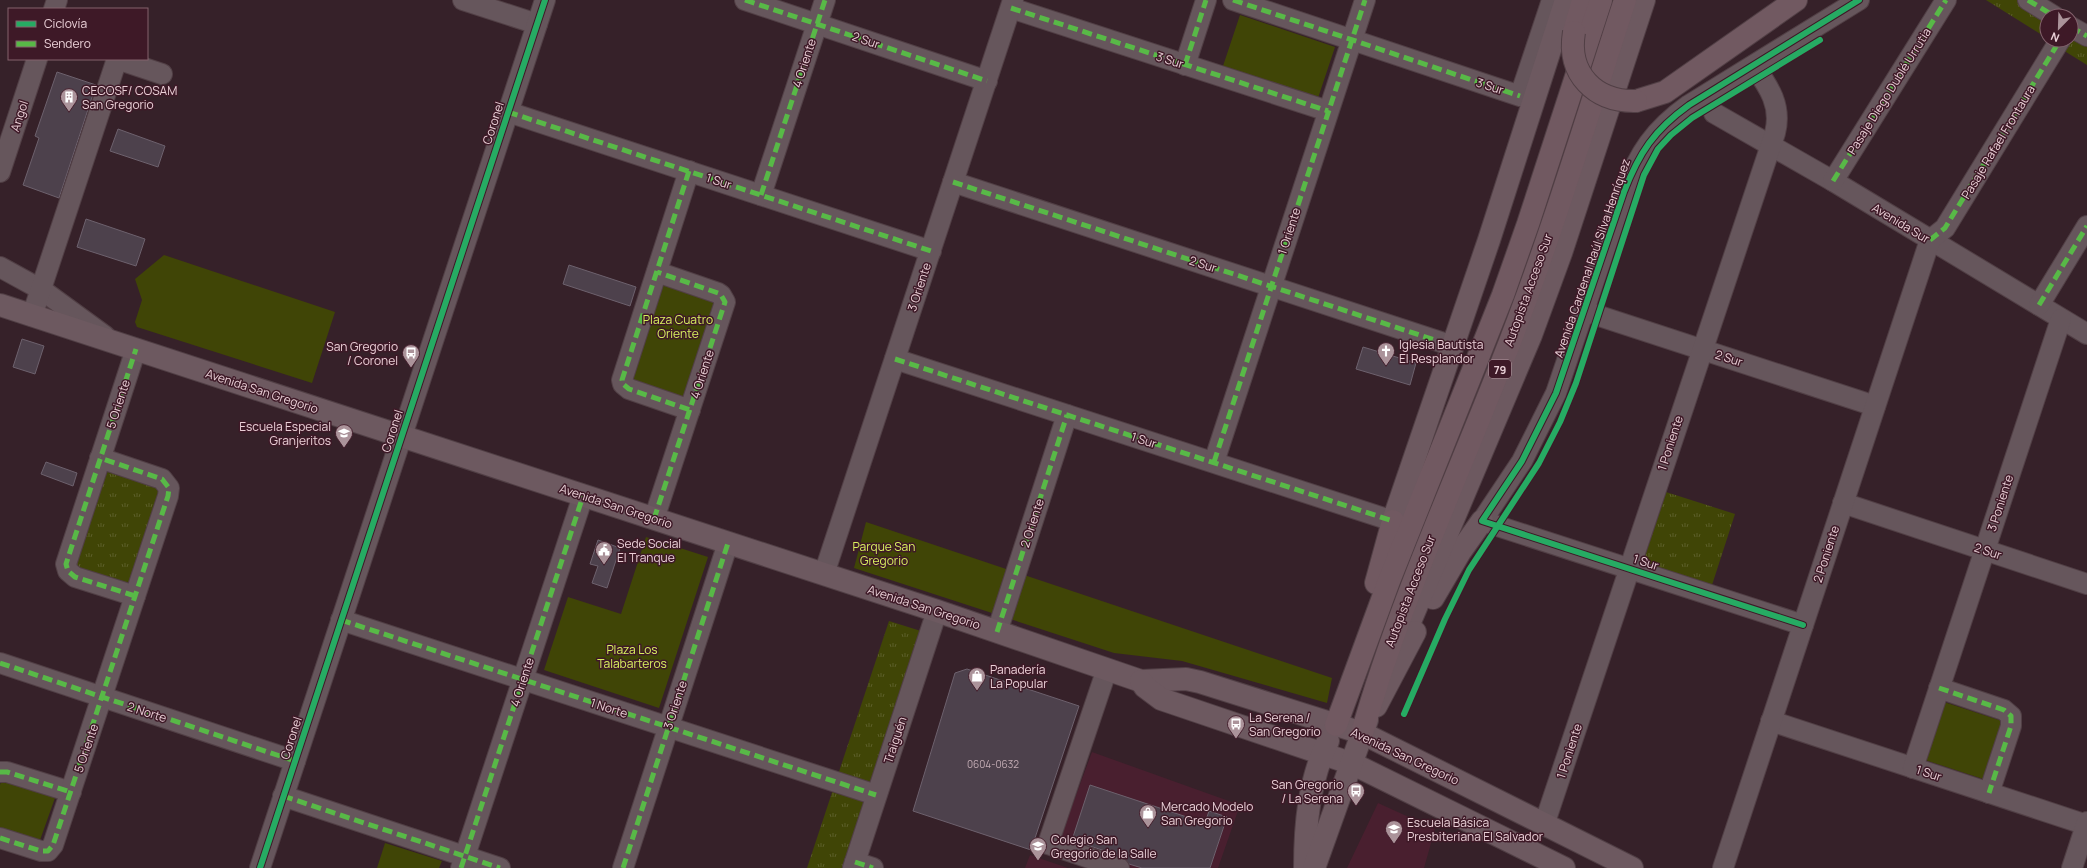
<svg xmlns="http://www.w3.org/2000/svg" width="2087" height="868" font-family="Manrope,sans-serif">
<defs>
<pattern id="grass-tufts" width="24" height="20" patternUnits="userSpaceOnUse"><rect width="24" height="20" fill="#404506"/><path d="M3 7l-1-3M5 7V3M7 7l1-3M15 17l-1-3M17 17v-4M19 17l1-3" fill="none" stroke="#5c5f2a"/></pattern>
</defs>
<rect width="100%" height="100%" fill="#362129"/>
<g fill="#491f2f">
<path d="M 1092,752 L 1240,805 L 1218,868 L 1103,868 L 1055,852 Z"/>
<path d="M 1378,803 L 1435,829 L 1424,868 L 1347,868 Z"/>
<path d="M 1030,855 L 1068,868 L 1025,868 Z"/>
</g>
<g fill="url(#grass-tufts)">
<path d="M 1986,0 L 2030,0 L 2047,16 L 2047,38 Z"/>
<path d="M 2071,28 L 2087,38 L 2087,65 L 2058,47 L 2063,40 L 2071,40 Z"/>
<path d="M 108,470 L 162,489 L 127,587 L 73,568 Z"/>
<path d="M 1666,492 L 1735,514 L 1712,585 L 1643,562 Z"/>
<path d="M 889,621 L 924,632 L 845,868 L 807,868 Z"/>
</g>
<g fill="#404506">
<path d="M 1240,15 L 1335,47 L 1317,101 L 1222,69 Z"/>
<path d="M 164,255 L 335,312 L 312,383 L 137,327 L 135,322 L 142,300 L 135,279 Z"/>
<path d="M 659,283 L 720,304 L 684,404 L 631,386 L 628,377 Z"/>
<path d="M 866,522 L 1332,678 L 1327,703 L 1182,661 L 1114,653 L 854,568 Z"/>
<path d="M 646,537 L 708,557 L 659,708 L 544,670 L 568,597 L 621,614 Z"/>
<path d="M 1944,702 L 2002,721 L 1983,779 L 1925,760 Z"/>
<path d="M 2,779 L 56,795 L 39,843 L 0,831 L 0,785 Z"/>
<path d="M 385,843 L 442,861 L 439,868 L 377,868 Z"/>
</g>
<g fill="#4d414c" stroke="#6d616d">
<path d="M 57,72 L 96,85 L 59,198 L 23,185 L 39,138 L 35,136 Z"/>
<path d="M 118,129 L 165,146 L 158,167 L 110,151 Z"/>
<path d="M 86,219 L 145,239 L 136,266 L 77,247 Z"/>
<path d="M 569,265 L 636,287 L 630,306 L 563,284 Z"/>
<path d="M 22,339 L 44,346 L 35,374 L 13,367 Z"/>
<path d="M 1363,347 L 1416,363 L 1410,385 L 1356,369 Z"/>
<path d="M 46,462 L 77,473 L 73,486 L 41,474 Z"/>
<path d="M 598,540 L 620,548 L 607,588 L 592,583 L 598,566 L 590,564 Z"/>
<path d="M 967,669 L 1079,706 L 1031,850 L 913,811 L 955,673 Z"/>
<path d="M 1090,785 L 1205,823 L 1209,811 L 1227,817 L 1210,868 L 1142,868 L 1129,864 L 1123,857 L 1072,840 Z"/>
</g>
<g fill="none" stroke-linecap="round" stroke-linejoin="round">
<g stroke="#513f45" stroke-width="22">
<g id="minor">
<path d="M 463,0 L 537,24"/>
<path d="M 745,0 L 987,81"/>
<path d="M 1233,0 L 1520,96 L 1552,0"/>
<path d="M 2028,0 L 2054,16"/>
<path d="M 1011,8 L 1328,111"/>
<path d="M 54,9 L 57,0"/>
<path d="M 2071,27 L 2087,36"/>
<path d="M 1185,65 L 1206,0"/>
<path d="M 508,112 L 931,251"/>
<path d="M 1714,113 L 1833,181 L 2087,334"/>
<path d="M 689,171 L 622,380 L 623,384 L 629,389 L 690,410"/>
<path d="M 0,172 L 37,59"/>
<path d="M 1833,181 L 1946,0"/>
<path d="M 953,182 L 1453,346"/>
<path d="M 761,195 L 825,0"/>
<path d="M 0,267 L 42,290 L 105,336"/>
<path d="M 2039,305 L 2087,226"/>
<path d="M 1584,311 L 1875,406"/>
<path d="M 32,316 L 117,59 L 162,74"/>
<path d="M 895,359 L 1393,521"/>
<path d="M 1214,462 L 1365,0"/>
<path d="M 1843,503 L 2087,584"/>
<path d="M 654,519 L 725,302 L 721,295 L 718,293 L 657,272"/>
<path d="M 824,574 L 1013,0"/>
<path d="M 135,596 L 75,577 L 68,571 L 66,564 L 136,349"/>
<path d="M 341,620 L 876,795"/>
<path d="M 1803,625 L 1482,521 L 1522,461 L 1556,393 L 1624,192 C 1639,153 1654,130 1689,105 L 1859,0"/>
<path d="M 997,632 L 1067,415"/>
<path d="M 0,663 L 295,761"/>
<path d="M 1107,669 L 1048,844 L 1119,868"/>
<path d="M 1939,688 L 2004,710 L 2011,716 L 2011,726 L 1989,793"/>
<path d="M 1771,721 L 2087,825"/>
<path d="M 1913,768 L 2061,319"/>
<path d="M 0,772 L 7,772 L 71,792"/>
<path d="M 283,796 L 500,868"/>
<path d="M 1544,825 L 1775,133 C 1782,106 1769,87 1754,66"/>
<path d="M 0,838 L 41,851 L 48,851 L 53,845 L 168,496 L 169,488 L 162,479 L 100,458"/>
<path d="M 855,862 L 873,868"/>
<path d="M 260,868 L 545,0"/>
<path d="M 461,868 L 583,496"/>
<path d="M 623,868 L 728,543"/>
<path d="M 853,868 L 937,611"/>
<path d="M 1723,868 L 1930,240 L 1945,228 L 2060,40"/>
<path d="M 2072,868 L 2087,822"/>
</g>
</g>
<g stroke="#513f45" stroke-width="24">
<g id="major">
<path d="M 0,305 L 937,611 L 1141,681 L 1186,679 L 1200,682 L 1362,733 L 1632,868"/>
<path d="M 1393,521 L 1489,240 L 1566,0"/>
<path d="M 1433,598 L 1460,552 L 1482,521"/>
<path d="M 1401,643 L 1531,335 L 1561,253 L 1644,0"/>
<path d="M 1141,681 L 1145,687 L 1161,699 L 1353,764 L 1564,868"/>
<path d="M 1376,706 L 1415,632"/>
<path d="M 1305,868 C 1305,824 1309,781 1328,741"/>
<path d="M 1314,868 L 1367,720"/>
</g>
</g>
<g stroke="#513f45" stroke-width="24">
<g id="highway">
<path d="M 1574,32 L 1583,0"/>
<path d="M 1636,101 L 1665,92 L 1796,0"/>
<path d="M 1376,583 L 1393,521"/>
<path d="M 1336,725 L 1389,581 L 1503,295 L 1528,224 L 1601,0"/>
<path d="M 1362,733 C 1398,607 1452,489 1500,367 C 1548,247 1585,123 1625,0"/>
</g>
</g>
<use href="#minor" stroke="#66565c" stroke-width="20"/>
<use href="#major" stroke="#6d5960" stroke-width="22"/>
<use href="#highway" stroke="#715961" stroke-width="22"/>
<g stroke="#513f45" stroke-width="24" stroke-linecap="butt">
<path id="highway-bridge" d="M 1574,32 C 1567,74 1595,102 1636,101"/>
</g>
<use href="#highway-bridge" stroke="#715961" stroke-width="22"/>
<g stroke="#58b947" stroke-width="5" stroke-dasharray="10 5" stroke-linecap="butt">
<path d="M 745,0 L 987,81"/>
<path d="M 1233,0 L 1520,96"/>
<path d="M 2028,0 L 2054,16"/>
<path d="M 1011,8 L 1328,111"/>
<path d="M 2071,27 L 2087,36"/>
<path d="M 1185,65 L 1206,0"/>
<path d="M 508,112 L 931,251"/>
<path d="M 689,171 L 622,380 L 623,384 L 629,389 L 690,410"/>
<path d="M 1833,181 L 1946,0"/>
<path d="M 953,182 L 1453,346"/>
<path d="M 761,195 L 825,0"/>
<path d="M 1930,240 L 1945,228 L 2060,40"/>
<path d="M 2039,305 L 2087,226"/>
<path d="M 895,359 L 1393,521"/>
<path d="M 1214,462 L 1365,0"/>
<path d="M 654,519 L 725,302 L 721,295 L 718,293 L 657,272"/>
<path d="M 135,596 L 75,577 L 68,571 L 66,564 L 136,349"/>
<path d="M 341,620 L 876,795"/>
<path d="M 997,632 L 1067,415"/>
<path d="M 0,663 L 295,761"/>
<path d="M 1939,688 L 2004,710 L 2011,716 L 2011,726 L 1989,793"/>
<path d="M 0,772 L 7,772 L 71,792"/>
<path d="M 283,796 L 500,868"/>
<path d="M 0,838 L 41,851 L 48,851 L 53,845 L 168,496 L 169,488 L 162,479 L 100,458"/>
<path d="M 855,862 L 873,868"/>
<path d="M 461,868 L 583,496"/>
<path d="M 623,868 L 728,543"/>
</g>
<g stroke="#3e1927" stroke-width="8">
<g id="cycleway">
<path d="M 1803,625 L 1482,521 L 1522,461 L 1556,393 L 1624,192 C 1639,153 1654,130 1689,105 L 1859,0"/>
<path d="M 1404,714 L 1445,619 L 1469,570 L 1539,463 L 1560,422 L 1576,383 L 1644,175 L 1658,149 L 1671,135 L 1692,118 L 1820,40"/>
<path d="M 260,868 L 545,0"/>
</g>
</g>
<use href="#cycleway" stroke="#26ab63" stroke-width="6"/>
</g>
<defs>
<g id="building-pin" transform="scale(0.9)"><path d="M0 17L-7.5 6A9.5 9.5 0 1 1 7.5 6Z" fill="#ab939a" stroke="#3e1927"/><path d="M-4-6H4V6H1V3H-1V6H-4ZM-2.5-4.3h1.7v1.8h-1.7ZM.8-4.3h1.7v1.8H.8ZM-2.5-1h1.7V.8h-1.7ZM.8-1h1.7V.8H.8Z" fill="#fff"/></g>
<g id="church-pin" transform="scale(0.9)"><path d="M0 17L-7.5 6A9.5 9.5 0 1 1 7.5 6Z" fill="#ab939a" stroke="#3e1927"/><path d="M-1.2-6h2.4v3.5h3.3v2.4h-3.3V6h-2.4V-.1h-3.3v-2.4h3.3Z" fill="#fff"/></g>
<g id="bus-pin" transform="scale(0.9)"><path d="M0 17L-7.5 6A9.5 9.5 0 1 1 7.5 6Z" fill="#ab939a" stroke="#3e1927"/><path d="M-5-6H5V4H4V6H2V4H-2V6H-4V4H-5ZM-3.5-4V0h7V-4ZM-3.5 1.2v1.5H-2V1.2ZM2 1.2v1.5H3.5V1.2Z" fill="#fff"/></g>
<g id="school-pin" transform="scale(0.9)"><path d="M0 17L-7.5 6A9.5 9.5 0 1 1 7.5 6Z" fill="#ab939a" stroke="#3e1927"/><path d="M0-5L7-2L0 1L-7-2ZM-4 1L0 2.5L4 1V4Q0 6-4 4Z" fill="#fff"/></g>
<g id="civic-pin" transform="scale(0.9)"><path d="M0 17L-7.5 6A9.5 9.5 0 1 1 7.5 6Z" fill="#ab939a" stroke="#3e1927"/><path d="M-.6-6.5H3V-4.5H.6V-3L4-1V1h2V6H-6V1h2V-1L-.6-3ZM-1.2 2.5V6h2.4V2.5Z" fill="#fff"/></g>
<g id="shop-pin" transform="scale(0.9)"><path d="M0 17L-7.5 6A9.5 9.5 0 1 1 7.5 6Z" fill="#ab939a" stroke="#3e1927"/><path d="M-5-2.5h2.3a2.7 3.5 0 0 1 5.4 0H5L5.5 6h-11ZM-1.5-2.5h3a1.5 2.3 0 0 0-3 0Z" fill="#fff"/></g>
</defs>
<g fill-rule="evenodd">
<use href="#building-pin" x="69" y="97"/>
<use href="#church-pin" x="1386" y="351"/>
<use href="#bus-pin" x="411" y="353"/>
<use href="#school-pin" x="344" y="433"/>
<use href="#civic-pin" x="604" y="550"/>
<use href="#shop-pin" x="977" y="676"/>
<use href="#bus-pin" x="1236" y="724"/>
<use href="#bus-pin" x="1356" y="791"/>
<use href="#shop-pin" x="1148" y="813"/>
<use href="#school-pin" x="1394" y="829"/>
<use href="#school-pin" x="1038" y="846"/>
</g>
<g text-anchor="middle" dominant-baseline="central" stroke-width="3" stroke-linejoin="round" paint-order="stroke">
<g font-size="10" fill="#c3acb4">
<text x="993" y="764">0604-0632</text>
</g>
<rect fill="#3e1927" stroke="#b699a2" stroke-width="1" x="1489" y="360" width="22" height="18" rx="3"/>
<g font-size="11" font-weight="bold" fill="#ead0d7">
<text x="1500" y="369">79</text>
</g>
<g font-size="12" fill="#ead0d7" stroke="#3e1927">
<text transform="translate(866 40) rotate(19)">2 Sur</text>
<text transform="translate(1170 60) rotate(18)">3 Sur</text>
<text transform="translate(804 63) rotate(-72)">4 Oriente</text>
<text transform="translate(1490 86) rotate(18)">3 Sur</text>
<text transform="translate(1889 91) rotate(-58)">Pasaje Diego Dublé Urrutia</text>
<text transform="translate(19 116) rotate(-72)">Angol</text>
<text transform="translate(493 123) rotate(-72)">Coronel</text>
<text transform="translate(1998 142) rotate(-59)">Pasaje Rafael Frontaura</text>
<text transform="translate(719 181) rotate(18)">1 Sur</text>
<text transform="translate(1901 223) rotate(31)">Avenida Sur</text>
<text transform="translate(1289 231) rotate(-72)">1 Oriente</text>
<text transform="translate(1592 258) rotate(-71)">Avenida Cardenal Raúl Silva Henríquez</text>
<text transform="translate(1203 264) rotate(18)">2 Sur</text>
<text transform="translate(919 287) rotate(-72)">3 Oriente</text>
<text transform="translate(1528 290) rotate(-70)">Autopista Acceso Sur</text>
<text transform="translate(1729 358) rotate(18)">2 Sur</text>
<text transform="translate(702 374) rotate(-72)">4 Oriente</text>
<text transform="translate(262 391) rotate(18)">Avenida San Gregorio</text>
<text transform="translate(118 404) rotate(-72)">5 Oriente</text>
<text transform="translate(392 431) rotate(-72)">Coronel</text>
<text transform="translate(1144 440) rotate(18)">1 Sur</text>
<text transform="translate(1670 443) rotate(-72)">1 Poniente</text>
<text transform="translate(2000 503) rotate(-72)">3 Poniente</text>
<text transform="translate(616 506) rotate(18)">Avenida San Gregorio</text>
<text transform="translate(1032 523) rotate(-72)">2 Oriente</text>
<text transform="translate(1988 551) rotate(18)">2 Sur</text>
<text transform="translate(1826 554) rotate(-72)">2 Poniente</text>
<text transform="translate(1646 562) rotate(18)">1 Sur</text>
<text transform="translate(1410 591) rotate(-69)">Autopista Acceso Sur</text>
<text transform="translate(924 607) rotate(18)">Avenida San Gregorio</text>
<text transform="translate(522 682) rotate(-72)">4 Oriente</text>
<text transform="translate(675 705) rotate(-72)">3 Oriente</text>
<text transform="translate(609 708) rotate(18)">1 Norte</text>
<text transform="translate(147 712) rotate(18)">2 Norte</text>
<text transform="translate(291 738) rotate(-72)">Coronel</text>
<text transform="translate(895 740) rotate(-72)">Traiguén</text>
<text transform="translate(86 748) rotate(-71)">5 Oriente</text>
<text transform="translate(1569 751) rotate(-72)">1 Poniente</text>
<text transform="translate(1405 756) rotate(25)">Avenida San Gregorio</text>
<text transform="translate(1929 773) rotate(18)">1 Sur</text>
</g>
<g font-size="12" fill="#ead0d7" stroke="#3e1927" text-anchor="start">
<text x="82" y="90">CECOSF/ COSAM<tspan x="82" dy="14">San Gregorio</tspan></text>
<text x="1399" y="344">Iglesia Bautista<tspan x="1399" dy="14">El Resplandor</tspan></text>
<text x="398" y="346" text-anchor="end">San Gregorio<tspan x="398" dy="14">/ Coronel</tspan></text>
<text x="331" y="426" text-anchor="end">Escuela Especial<tspan x="331" dy="14">Granjeritos</tspan></text>
<text x="617" y="543">Sede Social<tspan x="617" dy="14">El Tranque</tspan></text>
<text x="990" y="669">Panadería<tspan x="990" dy="14">La Popular</tspan></text>
<text x="1249" y="717">La Serena /<tspan x="1249" dy="14">San Gregorio</tspan></text>
<text x="1343" y="784" text-anchor="end">San Gregorio<tspan x="1343" dy="14">/ La Serena</tspan></text>
<text x="1161" y="806">Mercado Modelo<tspan x="1161" dy="14">San Gregorio</tspan></text>
<text x="1407" y="822">Escuela Básica<tspan x="1407" dy="14">Presbiteriana El Salvador</tspan></text>
<text x="1051" y="839">Colegio San<tspan x="1051" dy="14">Gregorio de la Salle</tspan></text>
</g>
<g font-size="12" fill="#d8f15e" stroke="#3e1927">
<text x="678" y="319">Plaza Cuatro<tspan x="678" dy="14">Oriente</tspan></text>
<text x="884" y="546">Parque San<tspan x="884" dy="14">Gregorio</tspan></text>
<text x="632" y="649">Plaza Los<tspan x="632" dy="14">Talabarteros</tspan></text>
</g>
</g>
<rect x="8" y="8" width="140" height="52" fill="#3e1927" stroke="#83626d"/>
<rect x="16" y="21" width="20" height="6" fill="#26ab63" stroke="#83626d"/>
<text x="44" y="28" font-size="12" fill="#ead0d7">Ciclovía</text>
<rect x="16" y="41" width="20" height="6" fill="#58b947" stroke="#83626d"/>
<text x="44" y="48" font-size="12" fill="#ead0d7">Sendero</text>
<g transform="translate(2059 28) rotate(203)"><circle r="19" fill="#3e1927" stroke="#83626d"/>
<path d="M0-3L7 15L0 10L-7 15Z" fill="#ab939a"/>
<text y="-6" font-size="11" font-weight="bold" text-anchor="middle" fill="#ead0d7">N</text>
</g>
</svg>
